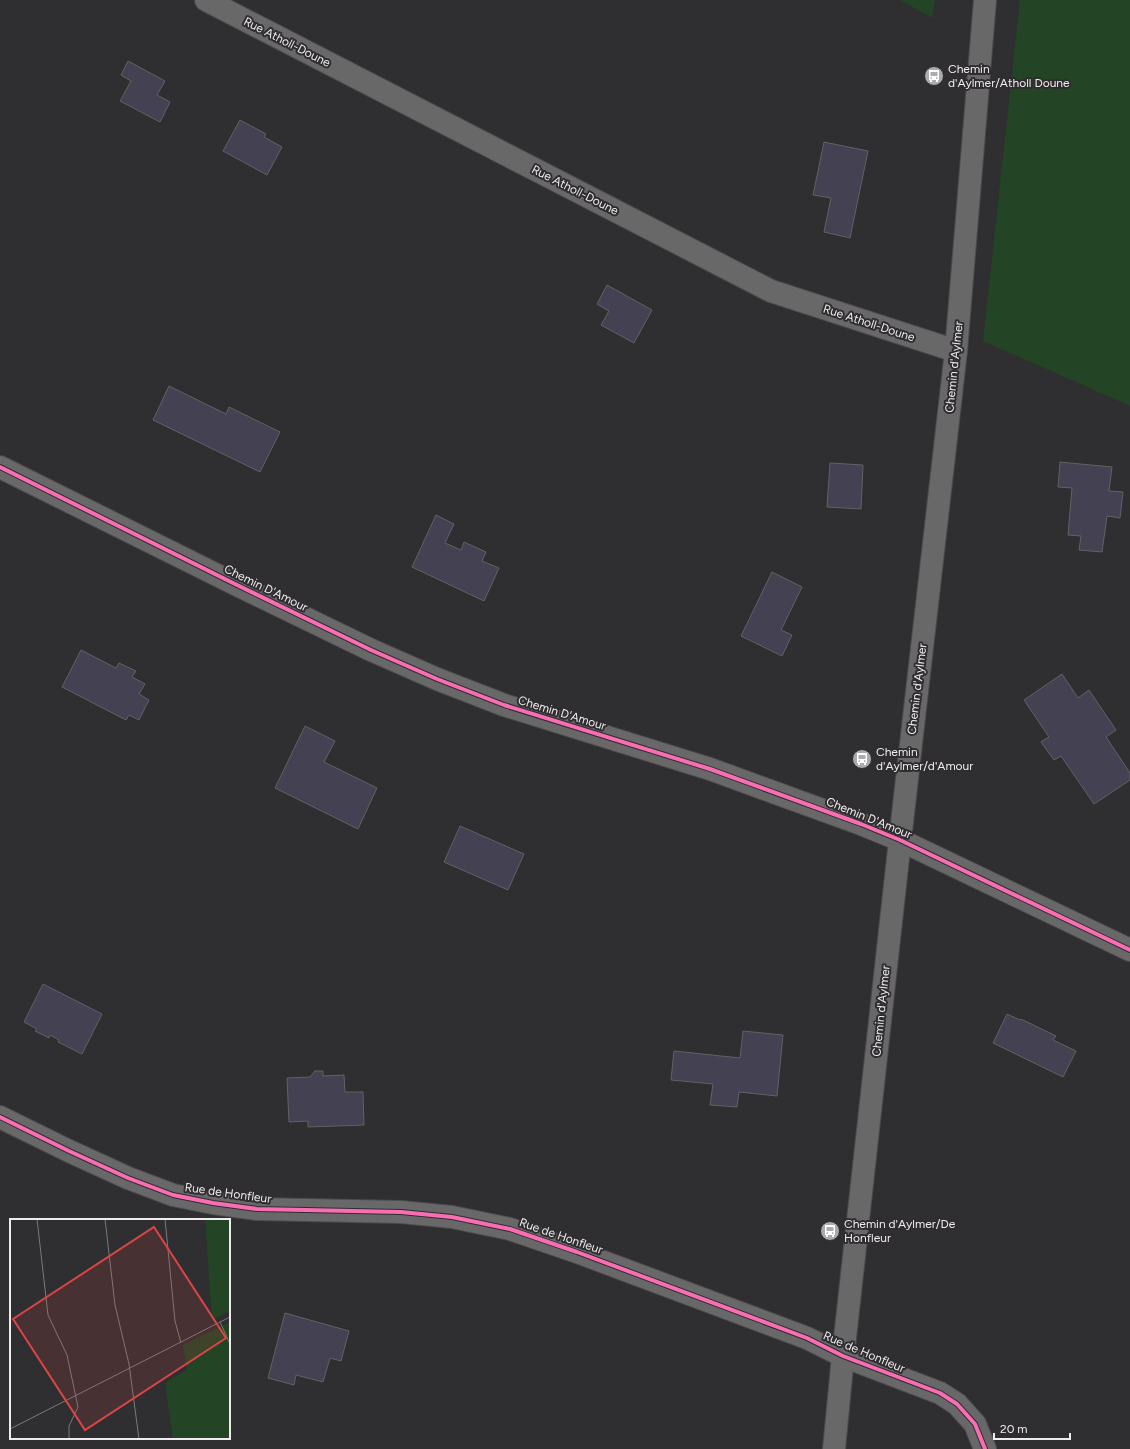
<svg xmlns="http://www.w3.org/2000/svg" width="1130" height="1449" font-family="Figtree,sans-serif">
<rect width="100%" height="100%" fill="#2f2e30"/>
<g fill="#234525">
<path d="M 900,0 L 935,0 L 932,18 Z"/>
<path d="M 1020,0 L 1130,0 L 1130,406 L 983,341 Z"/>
</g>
<g fill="#444252" stroke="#626163">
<path d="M 128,61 L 165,81 L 157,95 L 170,102 L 160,122 L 120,101 L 131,81 L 121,75 Z"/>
<path d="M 240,120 L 266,134 L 264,137 L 282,147 L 267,175 L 223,151 Z"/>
<path d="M 824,142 L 868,151 L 850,238 L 824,232 L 831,198 L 813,195 Z"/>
<path d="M 607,285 L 652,310 L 634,343 L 601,325 L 609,311 L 597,304 Z"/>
<path d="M 169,386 L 226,414 L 229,407 L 280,432 L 260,472 L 153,420 Z"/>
<path d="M 1060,462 L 1112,467 L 1109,491 L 1123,492 L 1120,518 L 1107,516 L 1102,552 L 1079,550 L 1081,536 L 1068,535 L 1072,488 L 1058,487 Z"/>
<path d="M 830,463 L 863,465 L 861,509 L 827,507 Z"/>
<path d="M 436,515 L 454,524 L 445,543 L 461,550 L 464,542 L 486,552 L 482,561 L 499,568 L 484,601 L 412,567 Z"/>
<path d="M 772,572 L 802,587 L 781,630 L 792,635 L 782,656 L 741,636 Z"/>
<path d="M 81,650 L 116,668 L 119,663 L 136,671 L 132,677 L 145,684 L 139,694 L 149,700 L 139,720 L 129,715 L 126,720 L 62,687 Z"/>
<path d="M 1062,674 L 1078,698 L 1089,690 L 1116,730 L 1106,737 L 1130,773 L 1130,780 L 1094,804 L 1061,756 L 1054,760 L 1041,742 L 1049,737 L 1024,700 Z"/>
<path d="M 305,726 L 335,741 L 324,762 L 377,788 L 358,829 L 275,788 Z"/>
<path d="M 460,826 L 524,854 L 508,890 L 444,862 Z"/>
<path d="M 43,984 L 102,1014 L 82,1054 L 58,1042 L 59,1040 L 50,1035 L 49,1038 L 35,1031 L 37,1029 L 24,1022 Z"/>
<path d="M 1007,1014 L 1020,1020 L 1021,1019 L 1056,1036 L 1053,1040 L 1076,1051 L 1063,1077 L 993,1043 Z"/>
<path d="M 743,1031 L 783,1035 L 777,1096 L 739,1092 L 737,1107 L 710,1105 L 713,1084 L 671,1080 L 674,1051 L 740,1058 Z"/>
<path d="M 315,1071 L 323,1071 L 323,1076 L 344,1075 L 345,1092 L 363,1092 L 364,1125 L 308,1127 L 308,1121 L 289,1122 L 287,1078 L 310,1077 Z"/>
<path d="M 285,1313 L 349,1331 L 341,1361 L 330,1358 L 323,1382 L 296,1375 L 294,1385 L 268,1378 Z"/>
</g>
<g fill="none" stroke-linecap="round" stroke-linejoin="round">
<g stroke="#4b4a4c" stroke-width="24">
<g id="street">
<path d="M 206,0 L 771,291 L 956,351"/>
<path d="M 0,467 L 233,583 L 371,650 L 437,679 L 504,705 L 710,769 L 861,824 L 900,840 L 1130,950"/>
<path d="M 0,1117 L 69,1151 L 128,1178 L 173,1195 L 213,1203 L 257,1209 L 401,1212 L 452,1217 L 510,1229 L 577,1252 L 807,1338 L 843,1356 L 940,1393 L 957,1404 L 975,1424 L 985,1449"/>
</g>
</g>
<g stroke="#4b4a4c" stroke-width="24">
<path id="secondary" d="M 834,1449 L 843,1356 L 900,840 L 956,351 L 985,0"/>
</g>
<use href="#street" stroke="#696869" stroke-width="22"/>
<use href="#secondary" stroke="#696869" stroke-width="22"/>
<g stroke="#302d31" stroke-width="6">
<g id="cycleway">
<path d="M 0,467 L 233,583 L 371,650 L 437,679 L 504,705 L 710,769 L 861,824 L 900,840 L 1130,950"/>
<path d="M 0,1117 L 69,1151 L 128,1178 L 173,1195 L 213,1203 L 257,1209 L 401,1212 L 452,1217 L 510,1229 L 577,1252 L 807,1338 L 843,1356 L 940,1393 L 957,1404 L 975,1424 L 985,1449"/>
</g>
</g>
<use href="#cycleway" stroke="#f96db3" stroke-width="4"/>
</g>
<defs>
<g id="bus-disc" transform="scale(1)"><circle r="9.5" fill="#abaaac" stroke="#302d31"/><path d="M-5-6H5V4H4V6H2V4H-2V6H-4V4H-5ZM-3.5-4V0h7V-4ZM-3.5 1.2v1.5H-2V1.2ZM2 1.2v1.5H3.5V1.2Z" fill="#fff"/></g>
</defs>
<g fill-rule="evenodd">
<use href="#bus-disc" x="934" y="76"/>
<use href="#bus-disc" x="862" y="759"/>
<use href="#bus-disc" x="830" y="1231"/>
</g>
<g text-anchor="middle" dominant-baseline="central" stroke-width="4" stroke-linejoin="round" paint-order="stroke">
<g font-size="12" fill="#eeecef" stroke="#302d31">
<text transform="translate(287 42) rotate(27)">Rue Atholl-Doune</text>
<text transform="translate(575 190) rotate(27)">Rue Atholl-Doune</text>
<text transform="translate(869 323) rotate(18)">Rue Atholl-Doune</text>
<text transform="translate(954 367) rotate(-84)">Chemin d'Aylmer</text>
<text transform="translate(266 588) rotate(26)">Chemin D'Amour</text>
<text transform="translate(917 689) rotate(-83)">Chemin d'Aylmer</text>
<text transform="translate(562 713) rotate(17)">Chemin D'Amour</text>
<text transform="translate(869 818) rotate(22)">Chemin D'Amour</text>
<text transform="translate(881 1011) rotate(-84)">Chemin d'Aylmer</text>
<text transform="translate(228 1193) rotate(8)">Rue de Honfleur</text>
<text transform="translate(561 1236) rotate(19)">Rue de Honfleur</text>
<text transform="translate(864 1352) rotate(23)">Rue de Honfleur</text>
</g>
<g font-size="12" fill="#eeecef" stroke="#302d31" text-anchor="start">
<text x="948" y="69">Chemin<tspan x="948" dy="14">d'Aylmer/Atholl Doune</tspan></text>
<text x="876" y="752">Chemin<tspan x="876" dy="14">d'Aylmer/d'Amour</tspan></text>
<text x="844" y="1224">Chemin d'Aylmer/De<tspan x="844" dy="14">Honfleur</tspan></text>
</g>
</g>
<g transform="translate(10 1219)">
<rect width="220" height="220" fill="#2f2e30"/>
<path d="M 195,0 L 220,0 L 220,92 L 202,101 ZM 220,103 L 220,220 L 163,220 L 155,164 L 177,151 L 173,126 Z" fill="#234525"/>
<path fill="none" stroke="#7b7a7c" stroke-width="1" d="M 27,0 L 38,96 L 57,136 L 68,188 L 59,207 L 59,220M 95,0 L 105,86 L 119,145 L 129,220M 155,0 L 165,102 L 171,124M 210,103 L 220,125M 0,210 L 220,98"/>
<path fill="#da4546" fill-opacity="0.15" stroke="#da4546" stroke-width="2" d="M 144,8 L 216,119 L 75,211 L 3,100 Z"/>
<rect width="220" height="220" fill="none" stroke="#eeecef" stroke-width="2"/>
</g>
<path d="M994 1433v6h76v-6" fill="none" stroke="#eeecef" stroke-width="2"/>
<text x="1000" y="1433" font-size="12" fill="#eeecef" stroke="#302d31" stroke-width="3" paint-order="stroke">20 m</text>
</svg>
